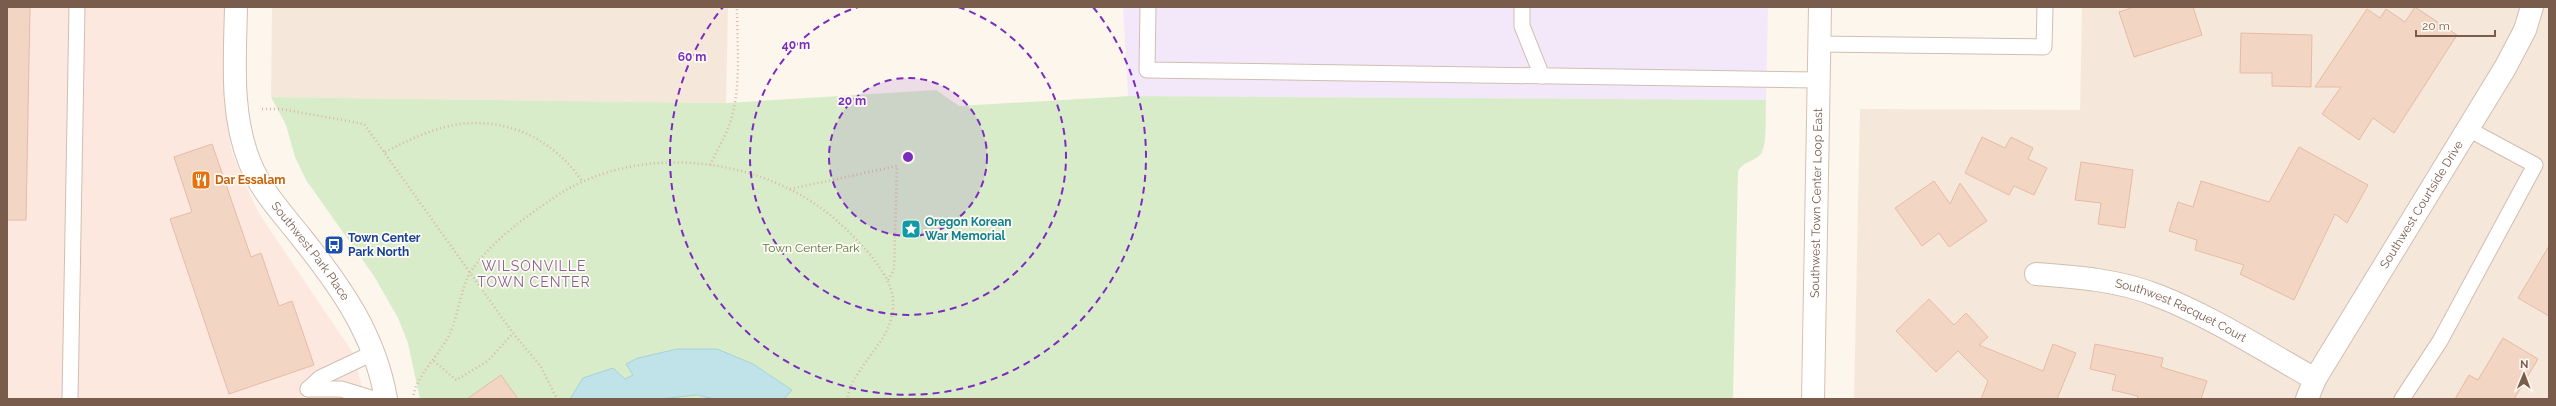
<svg xmlns="http://www.w3.org/2000/svg" width="2556" height="406" font-family="Raleway,sans-serif">
<rect width="100%" height="100%" fill="#fdf6ec"/>
<g fill="#f5e8da">
<path d="M 272,7 L 728,7 L 726,103 L 271,97 Z"/>
<path d="M 2082,7 L 2549,7 L 2549,399 L 1854,399 L 1860,109 L 2080,110 Z"/>
</g>
<path fill="#fde8e0" d="M 7,7 L 226,7 L 224,100 L 232,153 L 258,212 L 353,353 L 365,399 L 7,399 Z"/>
<path fill="#f3e8fa" d="M 1123,7 L 1768,7 L 1766,100 L 1128,96 Z"/>
<path fill="#d8ecc9" d="M 936,90 L 959,106 L 1131,96 L 1766,100 C 1765,112 1768,147 1760,155 C 1753,162 1744,161 1738,171 L 1733,399 L 420,399 L 408,343 L 398,318 L 374,276 L 306,180 L 295,157 L 286,125 L 271,97 L 726,103 Z"/>
<path fill="#bfe3e8" stroke="#a5d3da" d="M 677,349 L 717,349 L 753,364 L 792,390 L 784,399 L 714,399 L 697,395 L 659,399 L 570,399 L 583,378 L 613,368 L 625,379 L 633,375 L 626,364 L 638,358 Z"/>
<g fill="#f3d5c3" stroke="#e6bba3">
<path d="M 7,7 L 30,7 L 26,220 L 7,220 Z"/>
<path d="M 2134,7 L 2193,7 L 2202,35 L 2134,57 L 2119,12 Z"/>
<path d="M 2415,7 L 2457,35 L 2394,133 L 2373,118 L 2359,140 L 2322,114 L 2341,87 L 2315,87 L 2367,9 L 2380,18 L 2386,9 L 2405,22 Z"/>
<path d="M 2241,33 L 2312,35 L 2311,87 L 2272,86 L 2272,73 L 2240,73 Z"/>
<path d="M 1982,137 L 2005,148 L 2011,137 L 2033,148 L 2028,159 L 2047,168 L 2034,195 L 2014,186 L 2009,195 L 1965,173 Z"/>
<path d="M 212,144 L 251,257 L 261,253 L 279,306 L 292,301 L 314,365 L 229,394 L 170,219 L 192,212 L 174,157 Z"/>
<path d="M 2299,147 L 2368,185 L 2347,223 L 2335,214 L 2294,300 L 2240,274 L 2244,265 L 2195,250 L 2197,240 L 2169,231 L 2178,202 L 2193,207 L 2201,181 L 2269,202 Z"/>
<path d="M 2081,162 L 2133,170 L 2125,228 L 2098,224 L 2101,203 L 2075,200 Z"/>
<path d="M 1934,181 L 1950,204 L 1960,183 L 1987,221 L 1949,247 L 1939,233 L 1922,246 L 1895,208 Z"/>
<path d="M 2549,246 L 2549,316 L 2518,298 Z"/>
<path d="M 1929,299 L 1954,325 L 1966,313 L 1988,337 L 1979,345 L 2043,371 L 2053,344 L 2076,353 L 2057,399 L 1981,399 L 1988,381 L 1958,351 L 1936,372 L 1896,331 Z"/>
<path d="M 2503,338 L 2538,359 L 2514,399 L 2455,399 L 2469,375 L 2478,380 Z"/>
<path d="M 2095,344 L 2163,358 L 2161,367 L 2207,381 L 2201,399 L 2137,399 L 2138,396 L 2112,390 L 2116,375 L 2090,369 Z"/>
<path d="M 501,375 L 518,399 L 467,399 Z"/>
</g>
<g fill="none" stroke-linecap="round" stroke-linejoin="round">
<g stroke="#d1beb0" stroke-width="17">
<g id="service">
<path d="M 1148,7 L 1147,70 L 1818,80"/>
<path d="M 1522,7 L 1522,26 L 1542,76"/>
<path d="M 1819,44 L 2044,47 L 2045,7"/>
<path d="M 308,389 L 320,378 L 375,352"/>
<path d="M 308,389 L 341,389 L 374,399"/>
<path d="M 70,399 L 77,7"/>
<path d="M 2402,399 L 2440,341 L 2535,165 L 2468,129"/>
</g>
</g>
<g stroke="#d1beb0" stroke-width="24">
<g id="minor">
<path id="s1" d="M 2036,274 C 2077,277 2118,280 2156,295 C 2211,316 2263,350 2315,379"/>
<path id="s2" d="M 2307,399 L 2315,379 L 2505,68 L 2525,30 L 2532,7"/>
</g>
</g>
<g stroke="#d1beb0" stroke-width="24">
<g id="tertiary">
<path id="s3" d="M 236,7 C 235,59 230,114 250,163 C 261,191 283,214 301,237 C 341,287 375,335 386,399"/>
</g>
</g>
<g stroke="#d6c0b0" stroke-width="24">
<g id="secondary">
<path id="s4" d="M 1813,399 L 1820,7"/>
</g>
</g>
<g stroke="#d9b8a5" stroke-width="2.5" stroke-dasharray="1 3" stroke-linecap="butt">
<path d="M 262,109 L 281,109 L 364,124 L 513,333 L 541,367 L 557,399"/>
<path d="M 385,152 C 403,143 421,134 441,128 C 496,112 551,135 582,181"/>
<path d="M 710,165 C 716,152 724,139 729,126 C 742,90 737,45 737,7"/>
<path d="M 790,189 L 897,166 L 894,270 L 887,282"/>
<path d="M 434,361 L 456,380 L 488,361 L 513,333"/>
<path d="M 413,399 C 414,377 441,354 450,333 C 458,316 462,284 471,271 C 488,247 512,227 536,210 C 551,200 565,189 582,182 C 663,145 769,162 836,220 C 856,238 891,272 893,300 C 896,341 855,361 847,399"/>
</g>
<use href="#service" stroke="#fff" stroke-width="15"/>
<use href="#minor" stroke="#fff" stroke-width="22"/>
<use href="#tertiary" stroke="#fff" stroke-width="22"/>
<use href="#secondary" stroke="#fff" stroke-width="22"/>
</g>
<circle cx="908" cy="157" r="79" fill="#7b2cbf" fill-opacity=".12"/>
<g fill="none" stroke="#7b2cbf" stroke-width="2" stroke-dasharray="7 5">
<circle cx="908" cy="157" r="79"/>
<path d="M958 7A158 158 0 1 1 858 7"/>
<path d="M1093 7A238 238 0 1 1 723 7"/>
</g>
<defs>
<g id="restaurant-square" transform="scale(1)"><rect x="-9" y="-9" width="18" height="18" rx="4" fill="#e8710a" stroke="#fffaf3"/><path d="M-5-6h1v4h1v-4h1v4h1v-4h1v5L-1.5 .5V6h-2V.5L-5-1ZM5-6V6H3V1.5H1.5Q1.5-4 5-6Z" fill="#fff"/></g>
<g id="sight-square" transform="scale(1)"><rect x="-9" y="-9" width="18" height="18" rx="4" fill="#0f9aa8" stroke="#fffaf3"/><path d="M0-6L1.8-2.2L6-1.7L2.9 1.2L3.7 5.4L0 3.3L-3.7 5.4L-2.9 1.2L-6-1.7L-1.8-2.2Z" fill="#fff"/></g>
<g id="bus-square" transform="scale(1)"><rect x="-9" y="-9" width="18" height="18" rx="4" fill="#1a4fb4" stroke="#fffaf3"/><path d="M-5-6H5V4H4V6H2V4H-2V6H-4V4H-5ZM-3.5-4V0h7V-4ZM-3.5 1.2v1.5H-2V1.2ZM2 1.2v1.5H3.5V1.2Z" fill="#fff"/></g>
</defs>
<g fill-rule="evenodd">
<use href="#restaurant-square" x="201" y="180"/>
<use href="#sight-square" x="911" y="229"/>
<use href="#bus-square" x="334" y="245"/>
</g>
<g text-anchor="middle" dominant-baseline="central" stroke-width="3.5" stroke-linejoin="round" paint-order="stroke">
<g font-size="12" font-weight="bold" fill="#c56008" stroke="#fffaf3" text-anchor="start">
<text x="215" y="180">Dar Essalam</text>
</g>
<g font-size="12" fill="#7a5c4d" stroke="#fffaf3">
<text stroke="none"><textPath href="#s4" startOffset="196">Southwest Town Center Loop East</textPath></text>
<text stroke="none"><textPath href="#s2" startOffset="226">Southwest Courtside Drive</textPath></text>
<text stroke="none"><textPath href="#s3" startOffset="265">Southwest Park Place</textPath></text>
<text stroke="none"><textPath href="#s1" startOffset="151">Southwest Racquet Court</textPath></text>
</g>
<g font-size="12" font-weight="bold" fill="#0d838f" stroke="#fffaf3" text-anchor="start">
<text x="925" y="222">Oregon Korean<tspan x="925" dy="14">War Memorial</tspan></text>
</g>
<g font-size="12" font-weight="bold" fill="#164399" stroke="#fffaf3" text-anchor="start">
<text x="348" y="238">Town Center<tspan x="348" dy="14">Park North</tspan></text>
</g>
<g font-size="12" fill="#537a41" stroke="#fffaf3">
<text x="811" y="248">Town Center Park</text>
</g>
<g font-size="14" letter-spacing="1" fill="#846695" stroke="#fffaf3">
<text x="534" y="266">WILSONVILLE<tspan x="534" dy="16">TOWN CENTER</tspan></text>
</g>
</g>
<circle cx="908" cy="157" r="6" fill="#7b2cbf" stroke="#fffaf3" stroke-width="2"/>
<g font-size="12" text-anchor="middle" font-weight="bold" fill="#7b2cbf" stroke="#fffaf3" stroke-width="3.5" stroke-linejoin="round" paint-order="stroke">
<text x="796" y="49">40 m</text>
<text x="692" y="61">60 m</text>
<text x="852" y="105">20 m</text>
</g>
<rect width="2556" height="406" fill="none" stroke="#7a5c4d" stroke-width="16"/>
<g transform="translate(2524 374) rotate(1)" stroke="#fffaf3" stroke-width="3" paint-order="stroke">
<path d="M0-3L7 15L0 10L-7 15Z" fill="#7a5c4d"/>
<text y="-6" font-size="11" font-weight="bold" text-anchor="middle" fill="#7a5c4d">N</text>
</g>
<path d="M2416 30v6h79v-6" fill="none" stroke="#7a5c4d" stroke-width="2"/>
<text x="2422" y="30" font-size="12" fill="#7a5c4d" stroke="#fffaf3" stroke-width="3" paint-order="stroke">20 m</text>
</svg>
